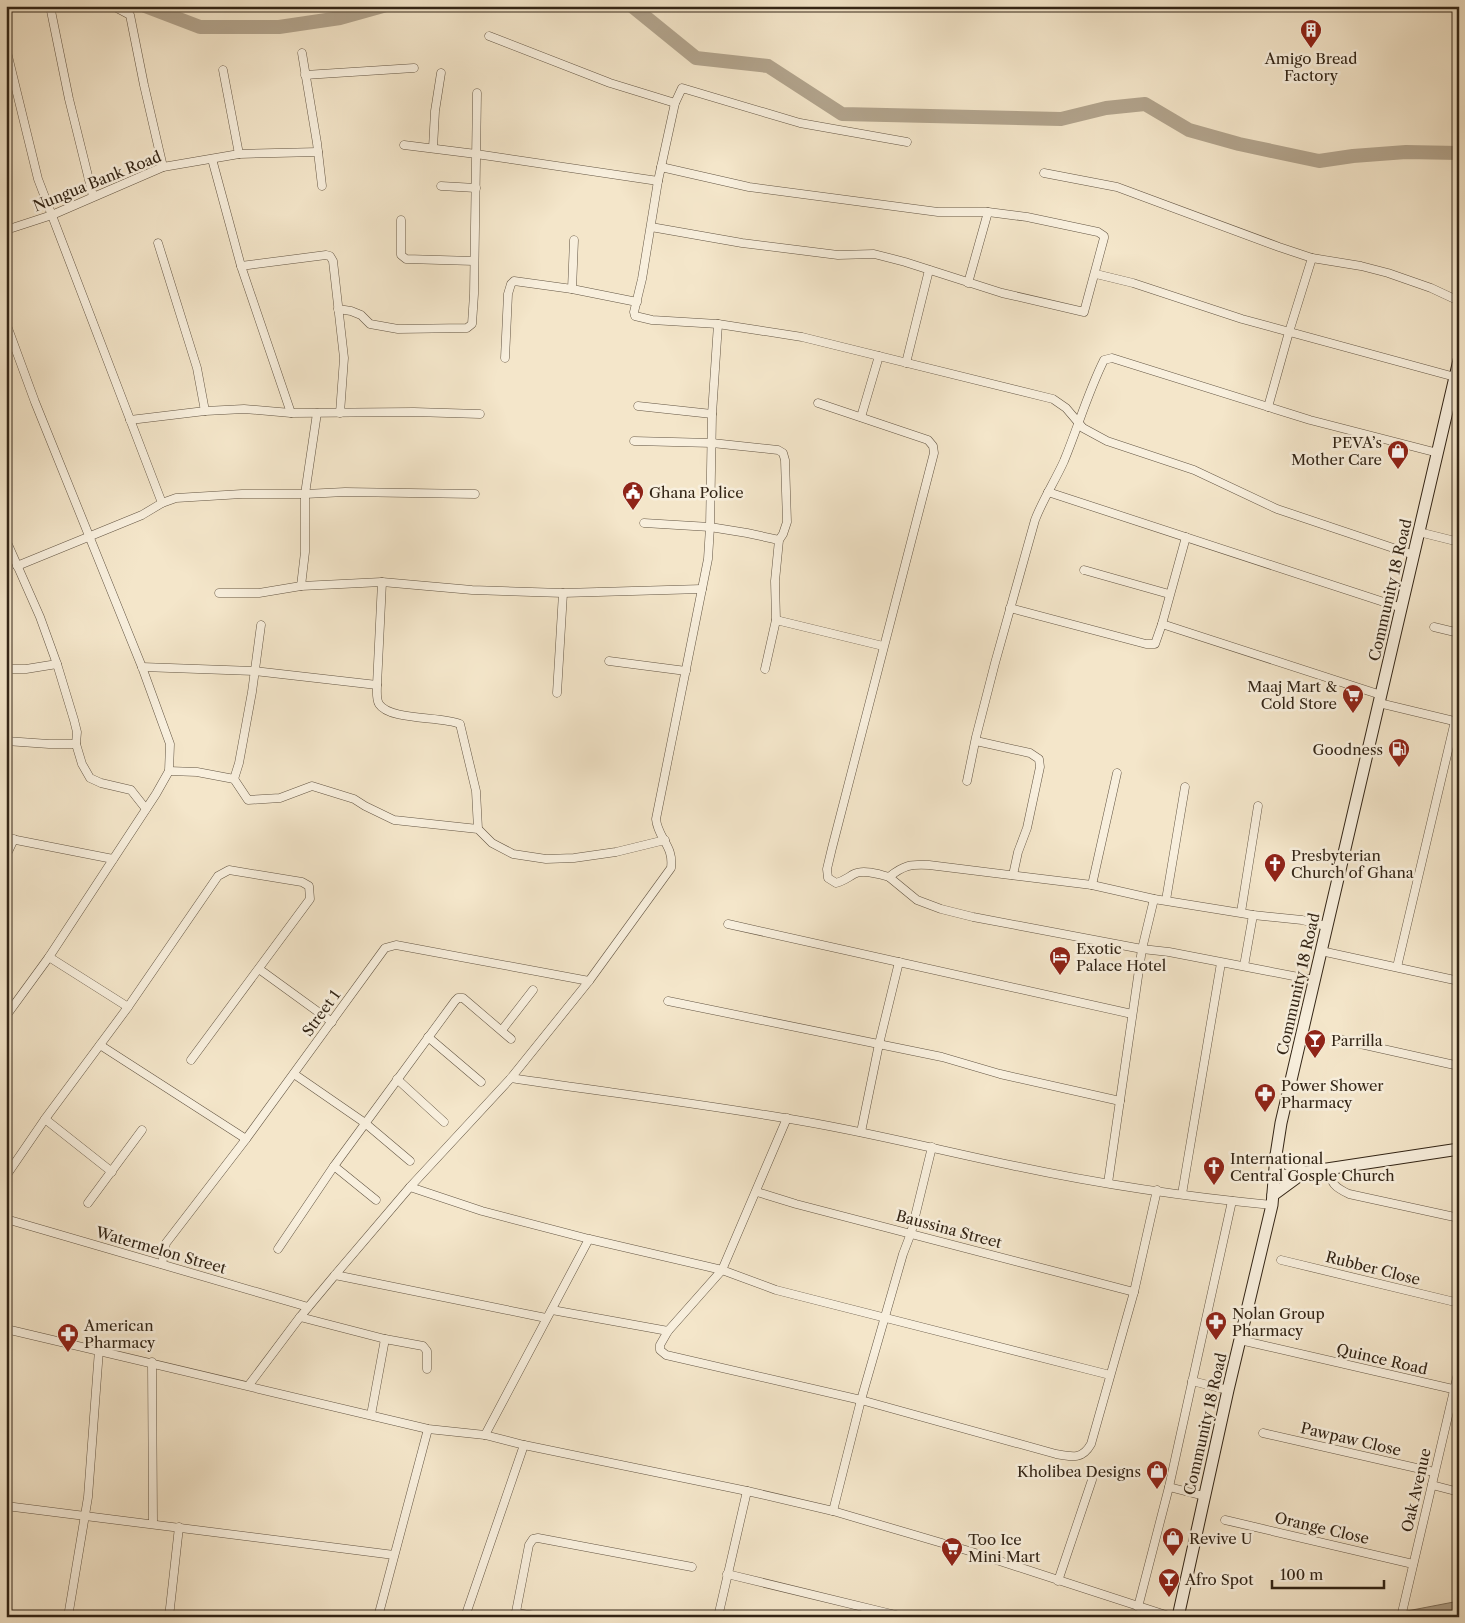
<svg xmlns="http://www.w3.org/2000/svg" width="1465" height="1623" font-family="'Libre Caslon Text',serif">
<rect width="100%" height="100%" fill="#f4e6ca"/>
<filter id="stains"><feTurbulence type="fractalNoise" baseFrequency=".004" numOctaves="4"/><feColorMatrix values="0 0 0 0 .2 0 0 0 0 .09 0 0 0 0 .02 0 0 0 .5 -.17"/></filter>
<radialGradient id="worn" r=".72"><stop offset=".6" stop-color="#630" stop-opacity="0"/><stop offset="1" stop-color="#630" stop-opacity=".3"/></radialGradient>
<path fill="#b2a48d" stroke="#7f715d" d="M 1459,1601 L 1459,1610 L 1414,1617 L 1348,1617 L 1407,1611 Z"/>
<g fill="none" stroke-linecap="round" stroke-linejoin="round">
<path stroke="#7f715d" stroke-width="2.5" d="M 1453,153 L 1459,171"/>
<g stroke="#b2a48d" stroke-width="14">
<path d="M 145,6 L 200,27 L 279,27 L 340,18 L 383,6"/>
<path d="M 632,6 L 696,58 L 768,66 L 842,114 L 1061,119 L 1106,108 L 1145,104 L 1189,130 L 1239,144 L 1319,161 L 1353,156 L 1406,152 L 1459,153"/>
</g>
<g stroke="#635543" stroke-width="9">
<g id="street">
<path d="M 50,6 L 69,99 L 93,196"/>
<path d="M 113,6 L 130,15 L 144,85 L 163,167"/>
<path d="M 489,36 L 610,83 L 675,103"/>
<path d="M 6,48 L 38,179 L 162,503"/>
<path d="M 302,53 L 317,143 L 322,186"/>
<path d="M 223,70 L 239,154"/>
<path d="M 305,75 L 414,68"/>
<path d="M 907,142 L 800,123 L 682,88 L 675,103 L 658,181 L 642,279 L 634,312 L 635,316 L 652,320 L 718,324 L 802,337 L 1053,399 L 1066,408 L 1083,428 L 1107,441 L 1194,470 L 1277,509 L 1414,555"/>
<path d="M 404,145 L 476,154 L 658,181"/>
<path d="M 433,148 L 435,111 L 441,73"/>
<path d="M 212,159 L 241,266 L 291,413"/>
<path d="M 1044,173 L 1117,187 L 1279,247 L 1312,258 L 1361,266 L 1388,273 L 1431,288 L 1459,301"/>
<path d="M 441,186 L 476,188"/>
<path d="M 401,220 L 401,255 L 406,259 L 474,261"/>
<path d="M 651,227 L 742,243 L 838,255 L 874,254 L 905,262 L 1002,293 L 1084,312 L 1104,238 L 1104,236 L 1098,232 L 1027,217 L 988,212 L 938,212 L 749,187 L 661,167"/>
<path d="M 6,230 L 52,215 L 163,167 L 239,154 L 318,152"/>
<path d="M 158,243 L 197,368 L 205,411"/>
<path d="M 241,266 L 326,255 L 330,256 L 333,261 L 344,358 L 340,413"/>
<path d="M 1096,274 L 1133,283 L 1242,319 L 1455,377"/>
<path d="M 968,283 L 988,212"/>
<path d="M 572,289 L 574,240"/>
<path d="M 338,309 L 351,311 L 361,315 L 370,324 L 398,329 L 467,328 L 472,324 L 474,294 L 477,93"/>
<path d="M 6,323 L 35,402 L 142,667 L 170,744 L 169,771 L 156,794 L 49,957 L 6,1016"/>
<path d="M 505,358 L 508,294 L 511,284 L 514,281 L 572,289 L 637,302"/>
<path d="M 906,363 L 929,270"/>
<path d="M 818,403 L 928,440 L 933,446 L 934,453 L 832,848 L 827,869 L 828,878 L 836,883 C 844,881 847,878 854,874 C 863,869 879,874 889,877 C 904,865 911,864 929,865 L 1092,885 L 1154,899 L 1253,915 L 1302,920 L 1326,926"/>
<path d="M 638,406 L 712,414"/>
<path d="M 1268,407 L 1289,332 L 1312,258"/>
<path d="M 861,417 L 879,356"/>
<path d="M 130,420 L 205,411 L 244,409 L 291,413 L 414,412 L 480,414"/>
<path d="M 634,441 L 712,443 L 778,450 L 783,453 L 785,460 L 787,522 L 783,534 L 779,540 L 775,581 L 776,620 L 765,669"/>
<path d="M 1048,492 L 1402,608"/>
<path d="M 644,523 L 710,527 L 747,533 L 779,540"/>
<path d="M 1419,532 L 1459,542"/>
<path d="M 6,540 L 40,617 L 57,664 L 74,720 L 77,732 L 76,744 L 82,764 L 90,778 L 101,783 L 131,790 L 146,809"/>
<path d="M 17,566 L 142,515 L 162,503 L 176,498 L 242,494 L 305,494 L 345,492 L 475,494"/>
<path d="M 1084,570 L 1169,594"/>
<path d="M 382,582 L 377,685 C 377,691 376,699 379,704 C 390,721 442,716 460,724 L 476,791 L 478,829"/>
<path d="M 301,586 L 305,552 L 305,494 L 317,413"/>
<path d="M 219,593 L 259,593 L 301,586 L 382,582 L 472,590 L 563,593 L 702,589"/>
<path d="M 1010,608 L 1146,644 L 1155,644 L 1162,624 L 1186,537"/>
<path d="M 776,620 L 883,646"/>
<path d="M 1162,624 L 1381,695"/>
<path d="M 1434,627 L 1459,633"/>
<path d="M 609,661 L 686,671"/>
<path d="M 142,667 L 254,671 L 377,685"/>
<path d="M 6,669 L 26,669 L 57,664"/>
<path d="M 557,693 L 563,593"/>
<path d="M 1379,703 L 1458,722"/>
<path d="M 6,741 L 49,744 L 76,744"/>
<path d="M 976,741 L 1030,753 L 1039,759 L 1040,767 L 1027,828 L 1018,852 L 1013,875"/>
<path d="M 169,771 L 197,772 L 234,779 L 248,800 L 280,798 L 312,786 L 354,799 L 365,806 L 394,820 L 478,829 L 492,843 L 513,854 L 546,859 L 574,858 L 616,852 L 665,840"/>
<path d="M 234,779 L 239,763 L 252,692 L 261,625"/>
<path d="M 967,781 L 976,737 L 995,663 L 1035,520 C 1043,499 1055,481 1064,461 C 1078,427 1088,392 1104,360 L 1112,358 L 1310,420 L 1438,453"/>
<path d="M 6,838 L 113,859"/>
<path d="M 6,856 L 14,839"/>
<path d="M 889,877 L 917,900 L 941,909 L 973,917 L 1142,949 L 1169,952 L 1314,980"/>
<path d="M 1092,885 L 1117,773"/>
<path d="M 1166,900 L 1185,787"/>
<path d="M 1241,912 L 1258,806"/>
<path d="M 728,924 L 1132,1014"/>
<path d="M 1321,951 L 1459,981"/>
<path d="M 49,957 L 128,1007"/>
<path d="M 1244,966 L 1253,915"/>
<path d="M 1397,967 L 1455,721"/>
<path d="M 259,969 L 332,1022"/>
<path d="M 668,1001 L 942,1057 L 1000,1074 L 1120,1101"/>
<path d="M 502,1030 L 533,990"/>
<path d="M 428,1037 L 481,1082"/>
<path d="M 1338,1039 L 1459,1066"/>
<path d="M 100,1045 L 246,1139"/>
<path d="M 294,1074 L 365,1123 L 410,1161"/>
<path d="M 511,1078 C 617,1094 724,1106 829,1126 C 892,1138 953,1153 1015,1166 C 1099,1184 1186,1197 1272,1205"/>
<path d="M 397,1079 L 444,1122"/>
<path d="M 787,1118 L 722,1270 L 668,1331 L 660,1345 L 660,1350 L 666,1355 L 861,1400 L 1056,1454 C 1072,1457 1082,1460 1091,1444 L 1134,1292 L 1157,1190"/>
<path d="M 45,1119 L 112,1172"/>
<path d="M 861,1132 L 879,1044 L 899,962"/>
<path d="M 334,1166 L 376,1200"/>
<path d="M 1328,1169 C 1332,1184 1334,1187 1349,1194 L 1459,1218"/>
<path d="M 6,1176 L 45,1119 L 128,1007 L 218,876 L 229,870 L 302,882 L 309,886 L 310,899 L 191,1060"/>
<path d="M 1108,1183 L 1142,949 L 1154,899"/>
<path d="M 410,1187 L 482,1211 L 589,1239 L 722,1270 L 776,1290 L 1110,1375"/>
<path d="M 757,1192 L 796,1204 L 1134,1292"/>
<path d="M 1182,1194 L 1221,963"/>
<path d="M 88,1203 L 142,1130"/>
<path d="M 6,1219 L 308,1307"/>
<path d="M 278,1249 L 334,1166 L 455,1001 L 458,998 L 463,998 L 511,1039"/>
<path d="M 1281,1260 L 1459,1303"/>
<path d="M 162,1264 L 166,1243 L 246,1139 L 385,948 L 396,945 L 589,981"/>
<path d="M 335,1275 L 546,1318"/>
<path d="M 552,1310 L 668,1331"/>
<path d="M 300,1317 L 385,1339"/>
<path d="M 6,1329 L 428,1429 L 485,1435 L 524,1445 L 747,1491 L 833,1511 L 969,1551 L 1172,1617"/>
<path d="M 1240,1340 L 1457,1390"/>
<path d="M 152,1362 L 153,1523"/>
<path d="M 1192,1381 L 1228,1390"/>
<path d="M 249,1385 L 300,1317 L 335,1275 L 410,1187 L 511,1078 L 589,981 L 671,868 C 674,845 658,839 656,819 L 708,559 L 710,527 L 712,414 L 718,324"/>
<path d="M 371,1415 L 385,1339 L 423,1346 L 427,1351 L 427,1369"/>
<path d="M 1263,1433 L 1434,1472"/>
<path d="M 485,1435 L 589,1239"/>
<path d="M 1432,1485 L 1459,1492"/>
<path d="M 1169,1487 L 1204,1496"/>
<path d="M 6,1506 L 394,1555"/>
<path d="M 833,1511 L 861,1400 L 903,1254 L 911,1233 L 932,1147"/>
<path d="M 1225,1520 L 1413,1564"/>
<path d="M 727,1574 L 904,1617"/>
<path d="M 1058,1581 L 1092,1480"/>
<path d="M 1138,1607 L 1169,1487 L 1232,1201"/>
<path d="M 516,1613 L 542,1617"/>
<path d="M 68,1617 L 88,1497 L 99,1350"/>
<path d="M 169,1617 L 179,1527"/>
<path d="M 378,1617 L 428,1429"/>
<path d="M 465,1617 L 524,1445"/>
<path d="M 515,1617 L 529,1545 L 533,1539 L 538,1538 L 692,1567"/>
<path d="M 718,1617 L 747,1491"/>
<path d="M 1401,1617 L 1459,1369"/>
</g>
</g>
<g stroke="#332516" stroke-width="13">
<g id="secondary">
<path d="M 1276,1155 L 1289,1165 L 1304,1172"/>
<path d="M 1274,1177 L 1459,1149"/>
<path d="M 1273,1195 L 1303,1173"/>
<path d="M 1178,1617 L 1228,1390 L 1272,1205 L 1276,1155 L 1281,1123 L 1459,360"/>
</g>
</g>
<use href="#street" stroke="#f8efdd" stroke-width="8"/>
<use href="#secondary" stroke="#f8efdd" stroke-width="11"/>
</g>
<defs>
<g id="building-pin" transform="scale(1.125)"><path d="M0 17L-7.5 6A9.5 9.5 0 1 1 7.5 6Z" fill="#8f2418" stroke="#f8efdd"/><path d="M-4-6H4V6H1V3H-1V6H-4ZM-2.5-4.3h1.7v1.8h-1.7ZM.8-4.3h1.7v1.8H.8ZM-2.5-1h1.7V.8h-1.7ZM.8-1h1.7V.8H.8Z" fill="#fff"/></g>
<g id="shop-pin" transform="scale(1.125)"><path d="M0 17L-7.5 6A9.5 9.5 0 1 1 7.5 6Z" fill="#8f2418" stroke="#f8efdd"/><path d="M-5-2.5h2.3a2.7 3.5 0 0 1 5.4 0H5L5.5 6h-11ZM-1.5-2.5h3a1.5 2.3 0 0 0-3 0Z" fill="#fff"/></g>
<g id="civic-pin" transform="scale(1.125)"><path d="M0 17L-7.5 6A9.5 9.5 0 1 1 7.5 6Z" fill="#8f2418" stroke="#f8efdd"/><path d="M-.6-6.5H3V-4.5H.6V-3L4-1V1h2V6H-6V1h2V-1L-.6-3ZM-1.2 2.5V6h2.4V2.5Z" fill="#fff"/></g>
<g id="supermarket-pin" transform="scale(1.125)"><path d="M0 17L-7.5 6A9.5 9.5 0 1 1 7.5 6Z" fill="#8f2418" stroke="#f8efdd"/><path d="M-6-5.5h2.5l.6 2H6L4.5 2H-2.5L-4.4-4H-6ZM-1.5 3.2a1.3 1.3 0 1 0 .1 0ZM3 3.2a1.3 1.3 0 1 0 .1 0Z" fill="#fff"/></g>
<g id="fuel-pin" transform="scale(1.125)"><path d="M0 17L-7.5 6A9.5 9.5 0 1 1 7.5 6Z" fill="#8f2418" stroke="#f8efdd"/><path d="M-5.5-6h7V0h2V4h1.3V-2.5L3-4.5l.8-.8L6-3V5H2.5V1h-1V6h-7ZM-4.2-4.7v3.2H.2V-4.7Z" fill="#fff"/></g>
<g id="church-pin" transform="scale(1.125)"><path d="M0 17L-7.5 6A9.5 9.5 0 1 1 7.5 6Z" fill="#8f2418" stroke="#f8efdd"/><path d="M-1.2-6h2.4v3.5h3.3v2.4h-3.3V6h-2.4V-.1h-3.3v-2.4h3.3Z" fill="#fff"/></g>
<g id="hotel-pin" transform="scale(1.125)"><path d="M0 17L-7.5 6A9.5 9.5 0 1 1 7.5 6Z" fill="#8f2418" stroke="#f8efdd"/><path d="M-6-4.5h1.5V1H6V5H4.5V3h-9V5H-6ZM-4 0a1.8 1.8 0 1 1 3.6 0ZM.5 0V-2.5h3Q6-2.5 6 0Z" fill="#fff"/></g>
<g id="bar-pin" transform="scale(1.125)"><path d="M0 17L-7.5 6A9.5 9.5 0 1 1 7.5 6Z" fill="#8f2418" stroke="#f8efdd"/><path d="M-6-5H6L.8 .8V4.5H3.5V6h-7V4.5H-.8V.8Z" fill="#fff"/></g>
<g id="pharmacy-pin" transform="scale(1.125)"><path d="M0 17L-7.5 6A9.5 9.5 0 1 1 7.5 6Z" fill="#8f2418" stroke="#f8efdd"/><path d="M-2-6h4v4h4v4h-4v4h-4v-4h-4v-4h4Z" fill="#fff"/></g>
</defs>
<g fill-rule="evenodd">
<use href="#building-pin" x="1311" y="30"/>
<use href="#shop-pin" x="1398" y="451"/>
<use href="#civic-pin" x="633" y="492"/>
<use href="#supermarket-pin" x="1353" y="695"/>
<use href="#fuel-pin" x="1399" y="749"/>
<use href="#church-pin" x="1275" y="864"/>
<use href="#hotel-pin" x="1060" y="957"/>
<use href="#bar-pin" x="1315" y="1040"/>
<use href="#pharmacy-pin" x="1265" y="1094"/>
<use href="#church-pin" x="1214" y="1167"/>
<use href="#pharmacy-pin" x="1216" y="1322"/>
<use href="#pharmacy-pin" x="68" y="1334"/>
<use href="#shop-pin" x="1157" y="1471"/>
<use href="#shop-pin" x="1173" y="1538"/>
<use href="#supermarket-pin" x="952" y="1548"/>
<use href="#bar-pin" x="1169" y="1579"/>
</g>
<g text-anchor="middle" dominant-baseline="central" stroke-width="5" stroke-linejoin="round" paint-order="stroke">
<g font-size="15" fill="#332516" stroke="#f8efdd" text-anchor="start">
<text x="1311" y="58" text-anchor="middle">Amigo Bread<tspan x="1311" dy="17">Factory</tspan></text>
<text x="1382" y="442" text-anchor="end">PEVA’s<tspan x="1382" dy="17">Mother Care</tspan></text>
<text x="649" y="492">Ghana Police</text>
<text x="1337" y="686" text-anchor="end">Maaj Mart &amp;<tspan x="1337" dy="17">Cold Store</tspan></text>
<text x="1383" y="749" text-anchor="end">Goodness</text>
<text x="1291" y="855">Presbyterian<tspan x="1291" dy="17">Church of Ghana</tspan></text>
<text x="1076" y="948">Exotic<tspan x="1076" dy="17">Palace Hotel</tspan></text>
<text x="1331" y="1040">Parrilla</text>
<text x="1281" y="1085">Power Shower<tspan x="1281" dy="17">Pharmacy</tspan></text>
<text x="1230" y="1158">International<tspan x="1230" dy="17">Central Gosple Church</tspan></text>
<text x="1232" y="1313">Nolan Group<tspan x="1232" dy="17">Pharmacy</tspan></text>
<text x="84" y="1325">American<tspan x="84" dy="17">Pharmacy</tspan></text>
<text x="1141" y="1471" text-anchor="end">Kholibea Designs</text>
<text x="1189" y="1538">Revive U</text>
<text x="968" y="1539">Too Ice<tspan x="968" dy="17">Mini Mart</tspan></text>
<text x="1185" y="1579">Afro Spot</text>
</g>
<g font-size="15" fill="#332516" stroke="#f8efdd">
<text transform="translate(97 181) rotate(-22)">Nungua Bank Road</text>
<text transform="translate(1390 590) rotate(-77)">Community 18 Road</text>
<text transform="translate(1298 984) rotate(-77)">Community 18 Road</text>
<text transform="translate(321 1013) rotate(-54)">Street 1</text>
<text transform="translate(949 1229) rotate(15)">Baussina Street</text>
<text transform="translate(161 1250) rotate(16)">Watermelon Street</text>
<text transform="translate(1373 1268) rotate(14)">Rubber Close</text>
<text transform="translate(1382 1359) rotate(13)">Quince Road</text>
<text transform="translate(1205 1424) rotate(-77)">Community 18 Road</text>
<text transform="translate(1351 1439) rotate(13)">Pawpaw Close</text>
<text transform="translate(1416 1490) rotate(-77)">Oak Avenue</text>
<text transform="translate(1322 1528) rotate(13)">Orange Close</text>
</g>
</g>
<rect width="1465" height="1623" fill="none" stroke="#f4e6ca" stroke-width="25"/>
<rect x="8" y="8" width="1450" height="1608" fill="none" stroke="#332516" stroke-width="2.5"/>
<rect x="12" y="12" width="1440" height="1598" fill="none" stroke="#332516"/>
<path d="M1272 1580v8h112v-8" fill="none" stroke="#332516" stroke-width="2.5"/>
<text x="1280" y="1580" font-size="15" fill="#332516" stroke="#f8efdd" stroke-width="4" paint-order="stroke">100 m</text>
<rect width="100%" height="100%" filter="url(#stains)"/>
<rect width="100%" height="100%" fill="url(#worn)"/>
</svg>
